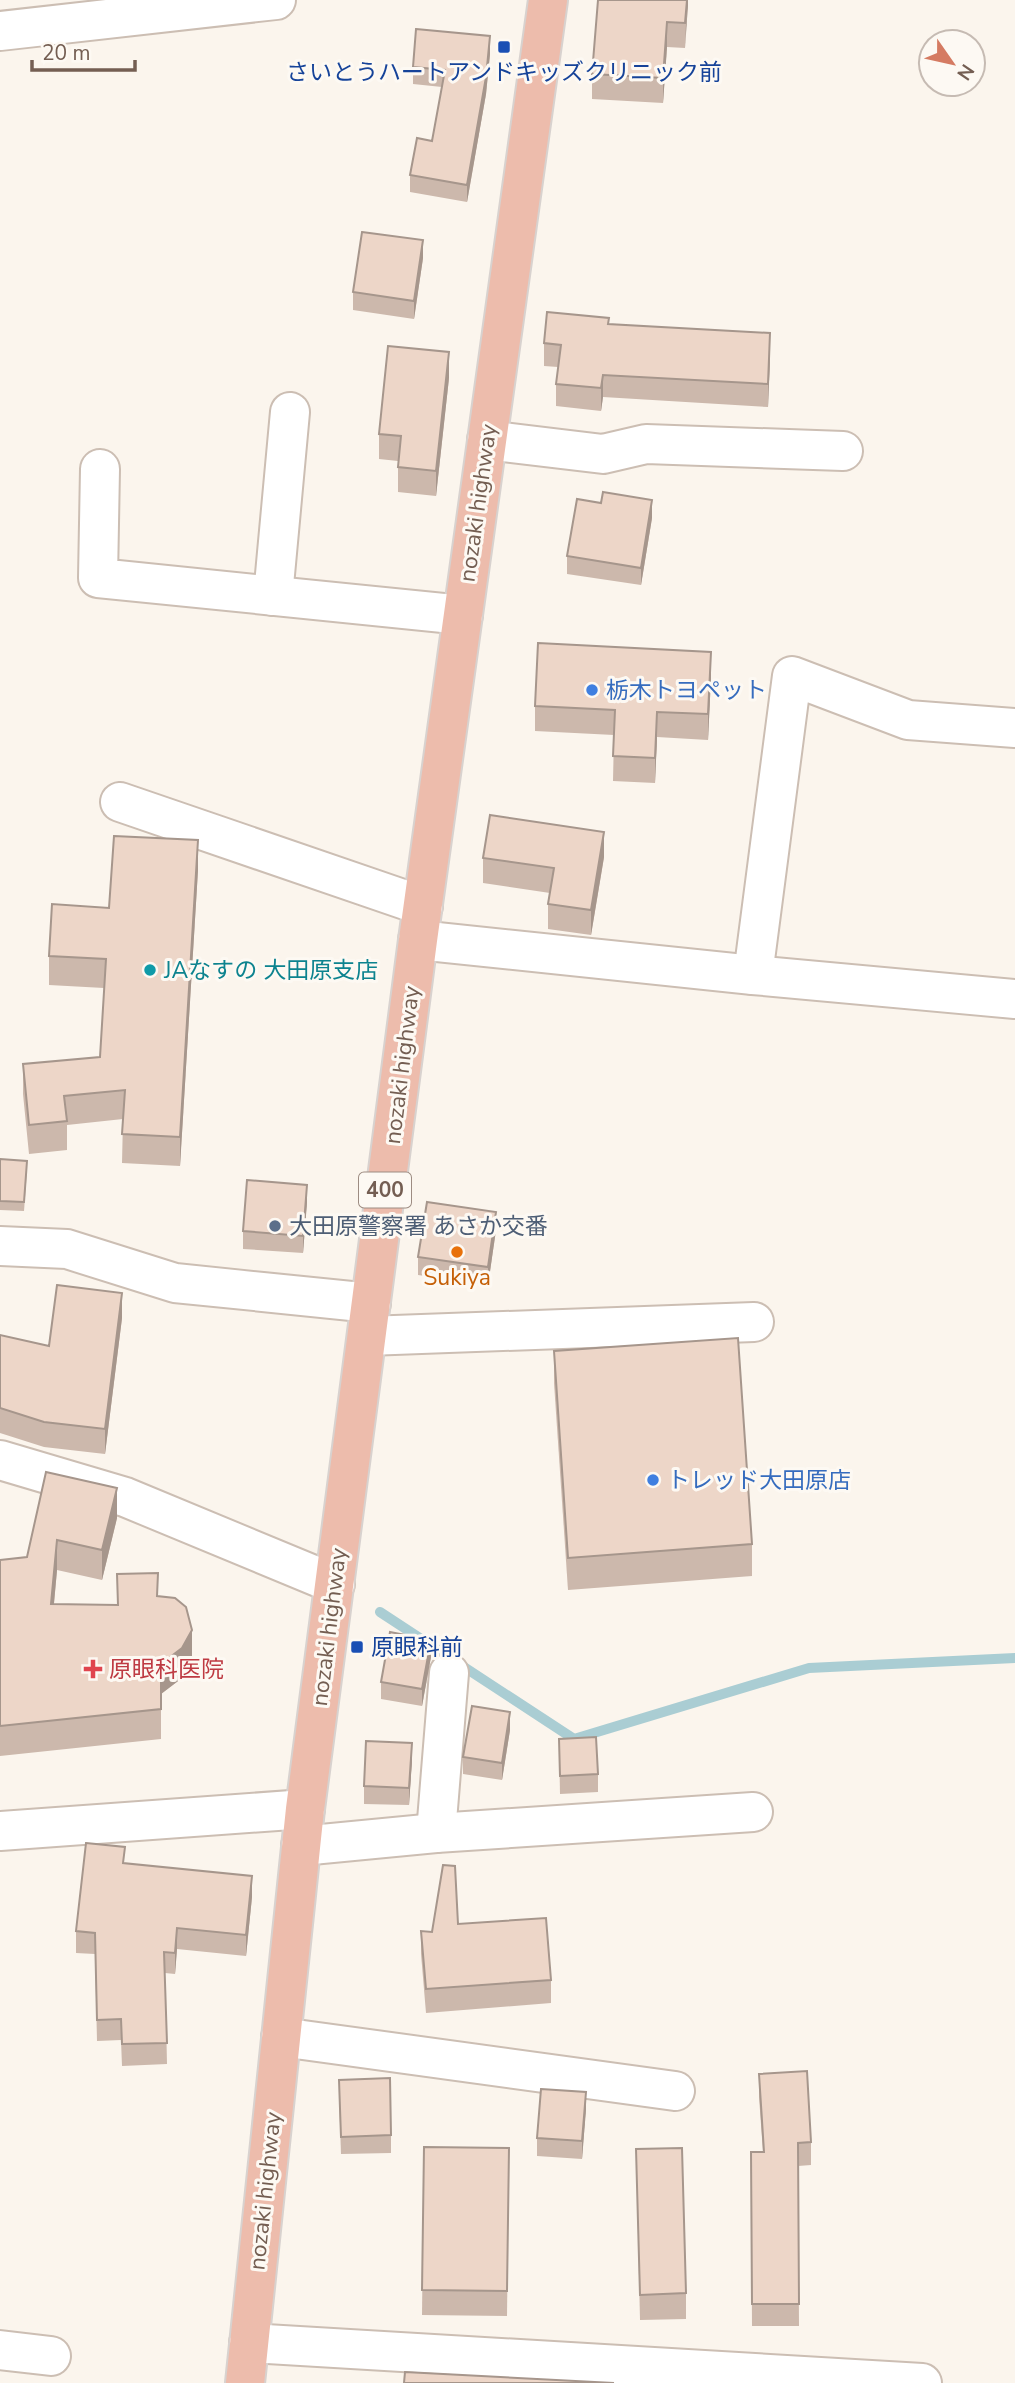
<svg xmlns="http://www.w3.org/2000/svg" width="1015" height="2383" font-family="'Nunito Sans','Noto Sans JP',sans-serif">
<rect width="100%" height="100%" fill="#fbf5ed"/>
<g fill="none" stroke-linecap="round" stroke-linejoin="round">
<path stroke="#aacdd3" stroke-width="10" d="M 380,1612 L 574,1739 L 809,1668 L 1015,1658"/>
<g stroke="#ccbeb3" stroke-width="42">
<g id="minor">
<path d="M 0,31 L 276,0"/>
<path d="M 487,440 L 603,454 L 646,444 L 843,451"/>
<path d="M 100,469 L 98,578 L 463,615"/>
<path d="M 273,596 L 290,412"/>
<path d="M 120,802 L 423,906"/>
<path d="M 418,940 L 753,975 L 1015,999"/>
<path d="M 753,975 L 792,676 L 908,720 L 1015,728"/>
<path d="M 0,1246 L 67,1249 L 175,1283 L 371,1303"/>
<path d="M 367,1336 L 754,1322"/>
<path d="M 0,1460 L 125,1497 L 335,1584"/>
<path d="M 0,1831 L 305,1809"/>
<path d="M 436,1833 L 449,1673"/>
<path d="M 301,1846 L 436,1833 L 753,1812"/>
<path d="M 281,2037 L 675,2091"/>
<path d="M 249,2343 L 922,2383"/>
<path d="M 0,2350 L 51,2356"/>
</g>
</g>
<g stroke="#d8d2cf" stroke-width="42">
<path id="highway" d="M 245,2383 L 305,1809 L 418,940 L 548,0"/>
</g>
<use href="#minor" stroke="#fff" stroke-width="38"/>
<use href="#highway" stroke="#edbcac" stroke-width="38"/>
</g>
<g fill="#ccb8ac">
<path d="M 688,0 L 685,48 L 667,47 L 663,103 L 592,99 L 592,74 Z"/>
<path d="M 490,54 L 486,94 L 467,202 L 410,192 L 410,175 L 432,141 L 442,87 L 413,84 L 413,67 Z"/>
<path d="M 423,258 L 414,319 L 353,310 L 353,292 Z"/>
<path d="M 609,324 L 770,356 L 768,407 L 603,397 L 601,411 L 556,406 L 556,384 L 558,367 L 544,366 L 544,343 Z"/>
<path d="M 449,378 L 436,496 L 398,492 L 398,461 L 379,459 L 379,434 Z"/>
<path d="M 652,518 L 641,585 L 567,574 L 567,556 Z"/>
<path d="M 711,677 L 708,740 L 657,737 L 655,783 L 613,781 L 614,735 L 535,731 L 535,706 Z"/>
<path d="M 604,857 L 591,935 L 548,929 L 548,904 L 550,893 L 483,883 L 483,858 Z"/>
<path d="M 198,870 L 180,1166 L 122,1163 L 123,1119 L 67,1125 L 67,1150 L 29,1154 L 23,1094 L 23,1064 L 100,1057 L 104,988 L 49,985 L 49,956 L 109,908 Z"/>
<path d="M 0,1159 L 27,1170 L 24,1211 L 0,1210 Z"/>
<path d="M 307,1202 L 303,1253 L 243,1249 L 243,1231 Z"/>
<path d="M 496,1230 L 488,1285 L 418,1275 L 418,1257 Z"/>
<path d="M 122,1318 L 105,1454 L 44,1447 L 0,1433 L 0,1335 L 49,1346 Z"/>
<path d="M 554,1351 L 752,1544 L 752,1576 L 568,1590 L 554,1383 Z"/>
<path d="M 46,1472 L 117,1518 L 102,1580 L 57,1570 L 54,1604 L 117,1605 L 117,1574 L 158,1596 L 192,1660 L 182,1678 L 161,1694 L 161,1739 L 0,1756 L 0,1560 L 27,1557 Z"/>
<path d="M 431,1657 L 422,1706 L 381,1699 L 381,1682 Z"/>
<path d="M 510,1730 L 502,1780 L 463,1774 L 463,1757 Z"/>
<path d="M 559,1739 L 598,1774 L 598,1792 L 560,1794 Z"/>
<path d="M 412,1760 L 409,1805 L 364,1804 L 364,1786 Z"/>
<path d="M 125,1863 L 252,1897 L 246,1956 L 177,1949 L 175,1974 L 165,1973 L 167,2064 L 122,2066 L 121,2040 L 97,2041 L 95,1954 L 76,1953 L 76,1931 Z"/>
<path d="M 458,1924 L 551,1980 L 551,2003 L 426,2013 L 421,1954 L 421,1931 L 432,1932 Z"/>
<path d="M 759,2074 L 811,2142 L 811,2165 L 798,2166 L 799,2326 L 752,2326 L 751,2152 L 763,2152 L 759,2097 Z"/>
<path d="M 339,2097 L 391,2135 L 391,2153 L 341,2154 Z"/>
<path d="M 586,2109 L 582,2159 L 537,2156 L 537,2138 Z"/>
<path d="M 424,2147 L 509,2148 L 507,2316 L 422,2315 Z"/>
<path d="M 636,2149 L 686,2293 L 686,2319 L 640,2320 Z"/>
</g>
<g fill="#a6968c">
<path d="M 687,0 L 688,0 L 688,5 L 685,48 Z"/>
<path d="M 667,22 L 667,47 L 663,103 L 663,78 Z"/>
<path d="M 490,36 L 490,54 L 486,94 L 467,202 L 467,185 Z"/>
<path d="M 423,240 L 423,258 L 414,319 L 414,301 Z"/>
<path d="M 770,333 L 770,356 L 768,407 L 768,384 Z"/>
<path d="M 449,352 L 449,378 L 436,496 L 436,471 Z"/>
<path d="M 603,375 L 603,397 L 601,411 L 601,388 Z"/>
<path d="M 652,500 L 652,518 L 641,585 L 641,568 Z"/>
<path d="M 711,652 L 711,677 L 708,740 L 708,714 Z"/>
<path d="M 657,712 L 657,737 L 655,783 L 655,758 Z"/>
<path d="M 604,832 L 604,857 L 591,935 L 591,910 Z"/>
<path d="M 198,840 L 198,870 L 180,1166 L 180,1137 Z"/>
<path d="M 307,1185 L 307,1202 L 303,1253 L 303,1236 Z"/>
<path d="M 496,1212 L 496,1230 L 488,1285 L 488,1267 Z"/>
<path d="M 122,1293 L 122,1318 L 105,1454 L 105,1429 Z"/>
<path d="M 117,1488 L 117,1518 L 102,1580 L 102,1550 Z"/>
<path d="M 57,1540 L 57,1570 L 51,1634 L 51,1604 Z"/>
<path d="M 192,1630 L 192,1660 L 182,1678 L 161,1694 L 161,1739 L 161,1664 Z"/>
<path d="M 431,1640 L 431,1657 L 422,1706 L 422,1689 Z"/>
<path d="M 510,1712 L 510,1730 L 502,1780 L 502,1763 Z"/>
<path d="M 412,1743 L 412,1760 L 409,1805 L 409,1788 Z"/>
<path d="M 252,1876 L 252,1897 L 246,1956 L 246,1935 Z"/>
<path d="M 177,1928 L 177,1949 L 175,1974 L 175,1953 Z"/>
<path d="M 586,2092 L 586,2109 L 582,2159 L 582,2141 Z"/>
</g>
<g fill="#edd6c8" stroke="#a6968c" stroke-width="2">
<path d="M 598,0 L 687,0 L 685,23 L 667,22 L 663,78 L 592,74 Z"/>
<path d="M 416,29 L 490,36 L 486,77 L 467,185 L 410,175 L 417,138 L 432,141 L 445,70 L 413,67 Z"/>
<path d="M 362,232 L 423,240 L 414,301 L 353,292 Z"/>
<path d="M 547,312 L 609,318 L 608,324 L 770,333 L 768,384 L 603,375 L 601,388 L 556,384 L 561,345 L 544,343 Z"/>
<path d="M 388,346 L 449,352 L 436,471 L 398,467 L 401,436 L 379,434 Z"/>
<path d="M 603,492 L 652,500 L 641,568 L 567,556 L 577,499 L 601,503 Z"/>
<path d="M 538,643 L 711,652 L 708,714 L 657,712 L 655,758 L 613,756 L 615,710 L 535,706 Z"/>
<path d="M 490,815 L 604,832 L 591,910 L 548,904 L 554,868 L 483,858 Z"/>
<path d="M 114,836 L 198,840 L 180,1137 L 122,1134 L 125,1090 L 64,1096 L 67,1121 L 29,1125 L 23,1064 L 100,1057 L 106,959 L 49,956 L 52,904 L 109,908 Z"/>
<path d="M 0,1159 L 27,1161 L 24,1202 L 0,1201 Z"/>
<path d="M 247,1180 L 307,1185 L 303,1236 L 243,1231 Z"/>
<path d="M 427,1202 L 496,1212 L 488,1267 L 418,1257 Z"/>
<path d="M 57,1285 L 122,1293 L 105,1429 L 44,1422 L 0,1408 L 0,1335 L 49,1346 Z"/>
<path d="M 738,1338 L 752,1544 L 568,1558 L 554,1351 Z"/>
<path d="M 46,1472 L 117,1488 L 102,1550 L 57,1540 L 51,1604 L 118,1605 L 117,1574 L 158,1573 L 157,1596 L 175,1598 L 186,1607 L 192,1630 L 182,1648 L 161,1664 L 161,1709 L 0,1726 L 0,1560 L 27,1557 Z"/>
<path d="M 390,1632 L 431,1640 L 422,1689 L 381,1682 Z"/>
<path d="M 472,1706 L 510,1712 L 502,1763 L 463,1757 Z"/>
<path d="M 596,1737 L 598,1774 L 560,1776 L 559,1739 Z"/>
<path d="M 366,1741 L 412,1743 L 409,1788 L 364,1786 Z"/>
<path d="M 86,1843 L 125,1847 L 123,1863 L 252,1876 L 246,1935 L 177,1928 L 175,1953 L 164,1952 L 167,2043 L 122,2044 L 121,2019 L 97,2020 L 95,1933 L 76,1931 Z"/>
<path d="M 443,1865 L 455,1866 L 458,1924 L 546,1918 L 551,1980 L 426,1989 L 421,1931 L 432,1932 Z"/>
<path d="M 807,2071 L 811,2142 L 798,2143 L 799,2304 L 752,2304 L 751,2152 L 764,2152 L 759,2074 Z"/>
<path d="M 390,2078 L 391,2135 L 341,2137 L 339,2080 Z"/>
<path d="M 541,2089 L 586,2092 L 582,2141 L 537,2138 Z"/>
<path d="M 424,2147 L 509,2148 L 507,2291 L 422,2290 Z"/>
<path d="M 682,2148 L 686,2293 L 640,2295 L 636,2149 Z"/>
<path d="M 405,2372 L 614,2383 L 404,2383 Z"/>
</g>
<g fill="#1a4fb4" stroke="#fdf9f3" stroke-width="2.5">
<rect x="497" y="40" width="14" height="14" rx="3.5"/>
<rect x="350" y="1640" width="14" height="14" rx="3.5"/>
</g>
<g fill="#3f7fe0" stroke="#fdf9f3" stroke-width="2.5">
<circle cx="592" cy="690" r="7"/>
<circle cx="653" cy="1480" r="7"/>
</g>
<circle fill="#0f9aa8" stroke="#fdf9f3" stroke-width="2.5" cx="150" cy="970" r="7"/>
<circle fill="#5c6f8a" stroke="#fdf9f3" stroke-width="2.5" cx="275" cy="1226" r="7"/>
<circle fill="#e8710a" stroke="#fdf9f3" stroke-width="2.5" cx="457" cy="1252" r="7"/>
<path fill="#e0444e" stroke="#fdf9f3" stroke-width="2.5" d="M89.5 1658.5h7v7h7v7h-7v7h-7v-7h-7v-7h7z"/>
<g text-anchor="middle" dominant-baseline="central" stroke-width="6" stroke-linejoin="round" paint-order="stroke">
<rect fill="#fdf9f3" stroke="#9d8c82" stroke-width="2" x="359" y="1172.5" width="52" height="35" rx="5"/>
<g font-size="21" font-weight="bold" fill="#745e52">
<text x="385" y="1190">400</text>
</g>
<g font-size="23" fill="#164399" stroke="#fdf9f3">
<text x="504" y="72">さいとうハートアンドキッズクリニック前</text>
<text x="371" y="1647" text-anchor="start">原眼科前</text>
</g>
<g font-size="23" fill="#745e52" stroke="#fdf9f3">
<text transform="translate(478 503) rotate(-82)">nozaki highway</text>
<text transform="translate(402 1065) rotate(-83)">nozaki highway</text>
<text transform="translate(329 1627) rotate(-83)">nozaki highway</text>
<text transform="translate(265 2191) rotate(-84)">nozaki highway</text>
</g>
<g font-size="23" fill="#366cbe" stroke="#fdf9f3" text-anchor="start">
<text x="606" y="690">栃木トヨペット</text>
<text x="667" y="1480">トレッド大田原店</text>
</g>
<g font-size="23" fill="#0d838f" stroke="#fdf9f3" text-anchor="start">
<text x="164" y="970">JAなすの 大田原支店</text>
</g>
<g font-size="23" fill="#4e5e75" stroke="#fdf9f3" text-anchor="start">
<text x="289" y="1226">大田原警察署 あさか交番</text>
</g>
<g font-size="23" fill="#c56008" stroke="#fdf9f3">
<text x="457" y="1277">Sukiya</text>
</g>
<g font-size="23" fill="#be3a42" stroke="#fdf9f3" text-anchor="start">
<text x="109" y="1669">原眼科医院</text>
</g>
</g>
<g transform="translate(952 63) rotate(124)"><circle r="33" fill="#fdf9f3" stroke="#c6bbb3" stroke-width="2"/>
<path d="M0-5L12 26L0 18L-12 26Z" fill="#d57b62"/>
<text y="-10" font-size="19" font-weight="bold" text-anchor="middle" fill="#745e52">N</text>
</g>
<path d="M32 60v10h103v-10" fill="none" stroke="#745e52" stroke-width="3.5"/>
<text x="42" y="60" font-size="21" fill="#745e52" stroke="#fdf9f3" stroke-width="5" paint-order="stroke">20 m</text>
</svg>
